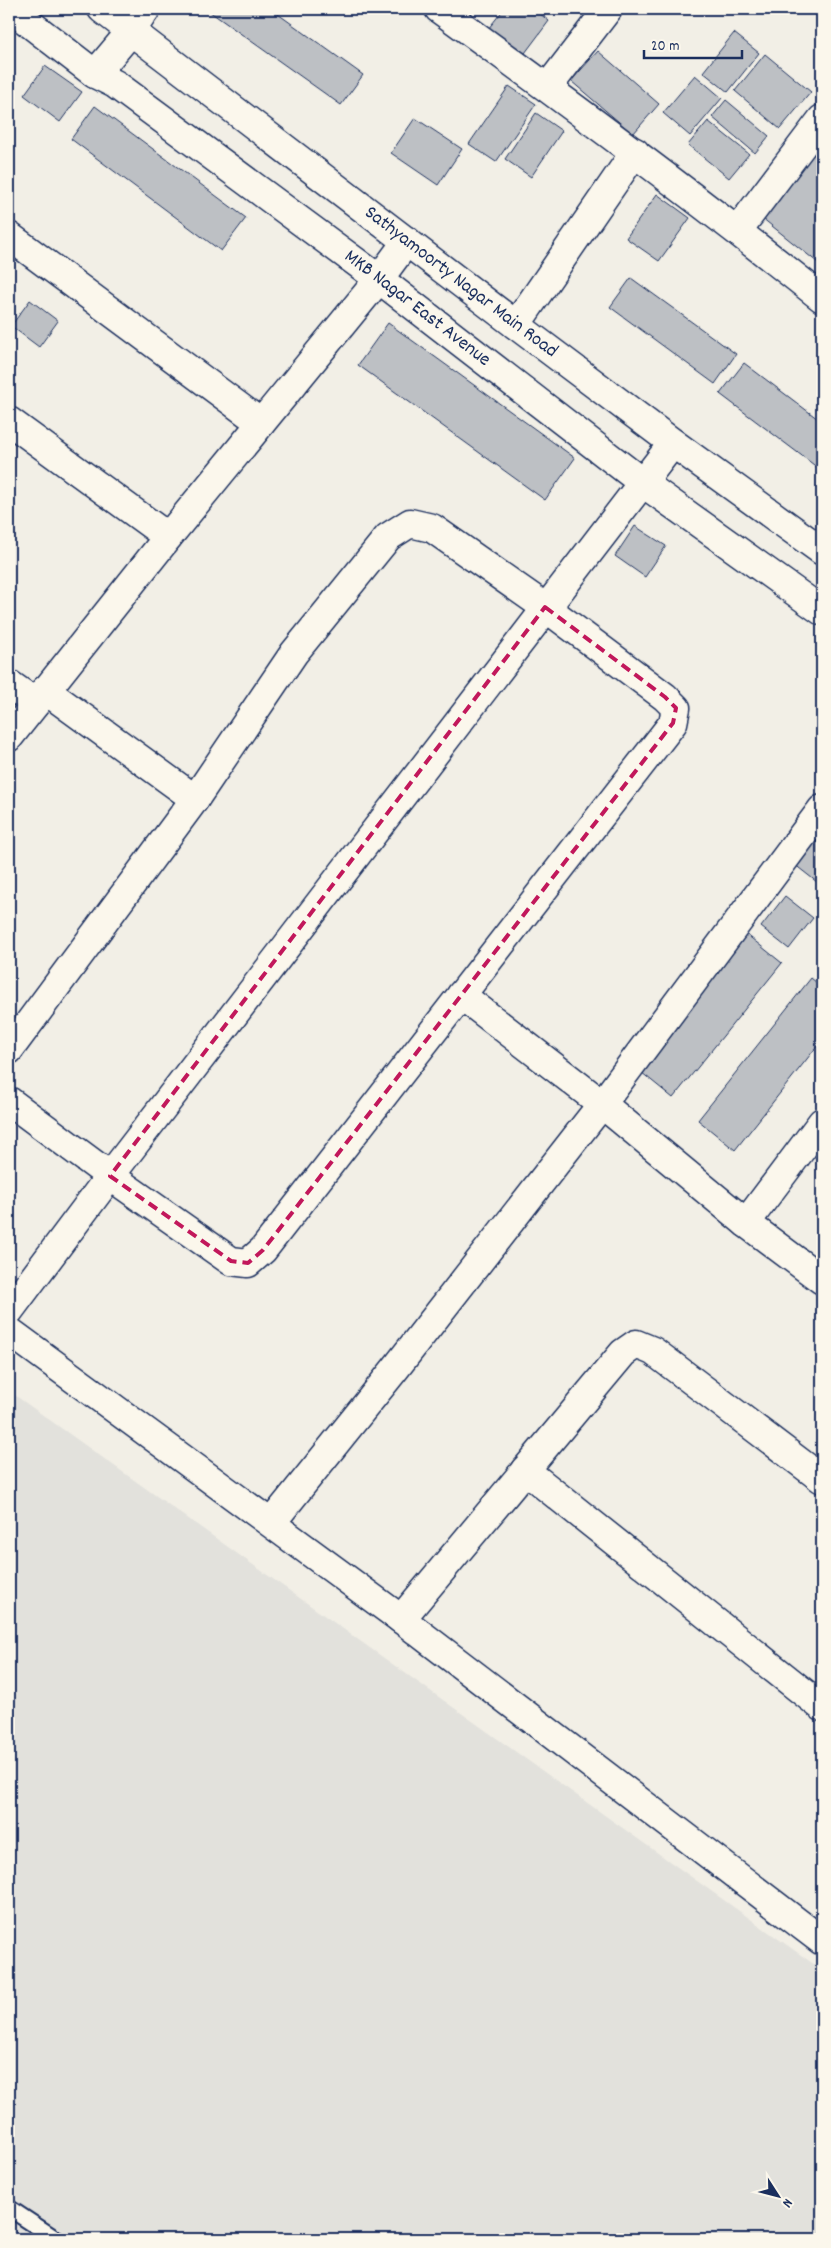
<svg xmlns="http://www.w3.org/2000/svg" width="831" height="2248" font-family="Dekko,sans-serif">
<rect width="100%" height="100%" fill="#f2efe6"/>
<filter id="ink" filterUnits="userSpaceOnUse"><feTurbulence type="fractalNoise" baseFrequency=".02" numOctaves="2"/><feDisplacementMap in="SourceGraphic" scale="10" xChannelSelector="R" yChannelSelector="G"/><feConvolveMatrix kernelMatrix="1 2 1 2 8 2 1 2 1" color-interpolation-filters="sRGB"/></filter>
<g filter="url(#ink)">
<path fill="#e2e1dc" d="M 9,1391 L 822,1970 L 822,2239 L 9,2239 Z"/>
<g fill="#bdc0c4" stroke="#1b2f5e">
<path d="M 206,9 L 271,9 L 363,75 L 341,105 Z"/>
<path d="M 504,9 L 534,9 L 549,21 L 522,57 L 488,29 Z"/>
<path d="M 734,33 L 759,53 L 728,92 L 703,72 Z"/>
<path d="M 598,51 L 659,104 L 633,134 L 571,81 Z"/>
<path d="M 765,54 L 811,92 L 780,129 L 735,91 Z"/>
<path d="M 45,66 L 82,92 L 60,122 L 24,95 Z"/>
<path d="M 695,75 L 722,98 L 690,136 L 663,113 Z"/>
<path d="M 509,86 L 536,104 L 496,162 L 469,144 Z"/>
<path d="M 726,100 L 769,136 L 755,153 L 712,117 Z"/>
<path d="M 95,106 L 246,218 L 221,251 L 71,139 Z"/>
<path d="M 536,113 L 562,131 L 531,177 L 505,159 Z"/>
<path d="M 415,118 L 462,149 L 438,185 L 391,153 Z"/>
<path d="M 708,121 L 749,154 L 729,178 L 688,145 Z"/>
<path d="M 813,153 L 822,160 L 822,266 L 762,218 Z"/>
<path d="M 657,194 L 690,218 L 659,261 L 626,238 Z"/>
<path d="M 631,278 L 736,354 L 715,384 L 610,307 Z"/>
<path d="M 30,300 L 58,321 L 39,347 L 11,326 Z"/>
<path d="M 388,323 L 575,458 L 545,500 L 358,365 Z"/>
<path d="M 744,363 L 822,422 L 822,471 L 720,394 Z"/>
<path d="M 635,526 L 666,546 L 645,577 L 615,556 Z"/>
<path d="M 822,828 L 822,886 L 794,864 Z"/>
<path d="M 785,896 L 813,918 L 789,949 L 761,927 Z"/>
<path d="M 746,934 L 782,963 L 673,1098 L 636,1068 Z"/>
<path d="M 811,978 L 822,987 L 822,1040 L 735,1150 L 698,1120 Z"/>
</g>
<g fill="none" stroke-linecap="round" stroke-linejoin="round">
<g stroke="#1b2f5e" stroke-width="19">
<path id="lane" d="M 9,2208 L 56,2239"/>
</g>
<g stroke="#1b2f5e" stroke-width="31">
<g id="street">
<path d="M 439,9 C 569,103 697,198 822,298"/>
<path d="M 95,74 L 132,30 L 146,9"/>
<path d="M 548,87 L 608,9"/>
<path d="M 738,230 L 822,119"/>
<path d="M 9,236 L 261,423"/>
<path d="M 516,325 L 635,152"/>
<path d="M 9,421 L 168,537"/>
<path d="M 9,684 L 36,703"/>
<path d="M 45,690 L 195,799"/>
<path d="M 9,737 L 168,537 L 379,279 L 407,241"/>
<path d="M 461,995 L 602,1104 L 746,1223 L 822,1280"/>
<path d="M 9,1050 L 195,799 L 294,653 L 388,537 L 410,523 L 432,528 L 545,607 L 665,697 L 676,708 L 673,723 L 263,1250 L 248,1263 L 231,1261 L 110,1176 L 9,1101"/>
<path d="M 746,1223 L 822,1122"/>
<path d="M 9,1311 L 110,1176 L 673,443"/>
<path d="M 9,1331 L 401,1619 L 822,1941"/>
<path d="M 525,1470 L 822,1707"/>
<path d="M 272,1522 L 395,1369 L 602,1104 L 822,809"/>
<path d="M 401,1619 L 623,1353 L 636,1344 L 653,1351 L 822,1479"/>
</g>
</g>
<g stroke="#1b2f5e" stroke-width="31">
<g id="secondary">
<path id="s1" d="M 11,9 L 95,74 L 115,84 L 379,279 L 643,483 L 822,611"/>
<path id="s2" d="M 102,9 L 516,325 L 673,443 L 822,551"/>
</g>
</g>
<use href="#lane" stroke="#fbf7ec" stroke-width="15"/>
<use href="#street" stroke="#fbf7ec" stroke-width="28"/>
<use href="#secondary" stroke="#fbf7ec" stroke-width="28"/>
</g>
</g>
<path fill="none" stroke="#c2185b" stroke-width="4" stroke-dasharray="10 6" stroke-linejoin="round" d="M 545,607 L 665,697 L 676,708 L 673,723 L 263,1250 L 248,1263 L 231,1261 L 110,1176 Z"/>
<g text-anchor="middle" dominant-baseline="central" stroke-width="5" stroke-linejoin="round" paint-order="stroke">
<g font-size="20" fill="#1b2f5e" stroke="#fbf7ec">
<text stroke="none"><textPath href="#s2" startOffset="451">Sathyamoorty Nagar Main Road</textPath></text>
<text stroke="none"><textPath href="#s1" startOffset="505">MKB Nagar East Avenue</textPath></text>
</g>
</g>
<rect width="831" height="2248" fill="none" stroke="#fbf7ec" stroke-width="30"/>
<rect x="15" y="15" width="801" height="2218" fill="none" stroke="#1b2f5e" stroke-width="2" filter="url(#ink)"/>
<g transform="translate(778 2196) rotate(126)" stroke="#fbf7ec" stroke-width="4" paint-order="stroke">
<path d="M0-4L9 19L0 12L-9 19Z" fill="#1b2f5e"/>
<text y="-8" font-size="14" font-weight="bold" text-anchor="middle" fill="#1b2f5e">N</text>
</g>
<path d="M644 50v8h98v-8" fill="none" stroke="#1b2f5e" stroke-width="2.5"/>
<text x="651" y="50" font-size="15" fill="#1b2f5e" stroke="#fbf7ec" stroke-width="4" paint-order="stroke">20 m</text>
</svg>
